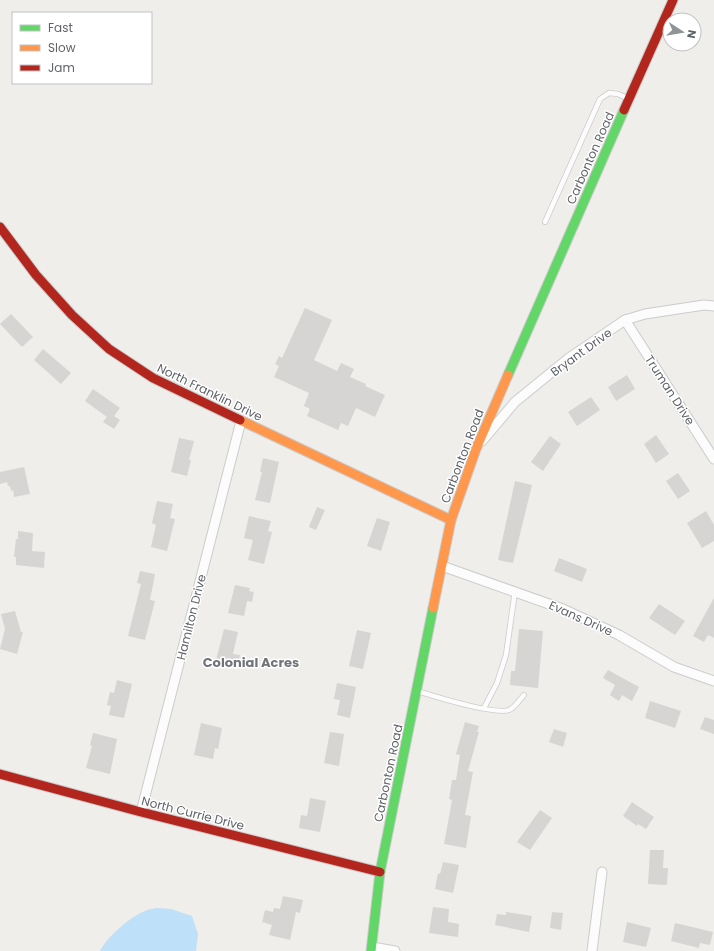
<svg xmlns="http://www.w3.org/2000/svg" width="714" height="951" font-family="Poppins,sans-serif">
<rect width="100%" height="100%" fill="#efeeea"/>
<path fill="#bfe0f9" d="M 157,908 L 171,909 L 192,916 L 198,934 L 196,951 L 100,951 C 107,937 130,917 145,911 C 148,909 153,909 157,908 Z"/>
<g fill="#d6d5d3">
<path d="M 305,308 L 332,320 L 314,360 L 337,371 L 341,363 L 354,369 L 350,377 L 366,384 L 365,386 L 385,395 L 375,417 L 356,408 L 348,426 L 341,423 L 338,430 L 307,416 L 310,409 L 304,406 L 309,393 L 274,377 L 279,366 L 275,364 L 279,356 L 282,358 Z"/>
<path d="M 11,314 L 33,337 L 22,347 L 0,324 Z"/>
<path d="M 43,349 L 71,373 L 61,384 L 34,360 Z"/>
<path d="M 627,375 L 635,389 L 616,401 L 608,387 Z"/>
<path d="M 93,389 L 120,408 L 114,416 L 120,420 L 114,429 L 103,422 L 107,417 L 85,401 Z"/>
<path d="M 591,397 L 600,410 L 577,426 L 568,412 Z"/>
<path d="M 656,435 L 669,454 L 656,463 L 644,444 Z"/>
<path d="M 550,436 L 561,444 L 543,471 L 531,462 Z"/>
<path d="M 179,438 L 194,441 L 189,460 L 191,460 L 187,476 L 171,472 Z"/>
<path d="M 263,458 L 279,462 L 270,503 L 255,500 L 262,472 L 260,472 Z"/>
<path d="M 24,467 L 30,494 L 14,497 L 13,490 L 11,491 L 10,486 L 8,486 L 7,482 L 0,484 L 0,472 Z"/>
<path d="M 678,473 L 690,491 L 678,499 L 666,481 Z"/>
<path d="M 515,481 L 532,485 L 513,563 L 498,560 Z"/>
<path d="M 157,501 L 173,504 L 170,518 L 175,519 L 167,551 L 151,547 L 156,525 L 152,523 Z"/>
<path d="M 317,507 L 325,510 L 316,530 L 309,527 Z"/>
<path d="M 706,511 L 714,525 L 714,541 L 702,548 L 687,523 Z"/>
<path d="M 249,516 L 271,521 L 268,531 L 272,532 L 264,564 L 248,560 L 253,540 L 244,538 Z"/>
<path d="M 377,518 L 390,522 L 381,551 L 367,546 Z"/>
<path d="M 18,531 L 33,533 L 32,551 L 45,552 L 44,568 L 16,565 L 16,557 L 14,557 L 16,539 L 18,539 Z"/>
<path d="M 559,558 L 587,569 L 582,582 L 554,571 Z"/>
<path d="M 140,571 L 155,574 L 150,600 L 155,601 L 145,640 L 128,636 L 141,584 L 137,583 Z"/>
<path d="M 235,585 L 250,588 L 249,591 L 254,592 L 252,602 L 247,601 L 244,616 L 228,613 Z"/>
<path d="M 714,598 L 714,638 L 708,635 L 704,642 L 693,636 Z"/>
<path d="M 659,604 L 685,621 L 675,635 L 649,618 Z"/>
<path d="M 15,611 L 21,632 L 23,632 L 17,654 L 0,649 L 5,629 L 1,614 Z"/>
<path d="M 224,629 L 238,632 L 233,654 L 240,655 L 238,665 L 216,660 Z"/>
<path d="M 519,629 L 543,631 L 538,688 L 510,685 L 511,671 L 515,671 Z"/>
<path d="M 357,630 L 371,633 L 363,669 L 349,666 Z"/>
<path d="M 608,670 L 639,687 L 632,701 L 622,695 L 619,701 L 610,695 L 615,685 L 603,678 Z"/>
<path d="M 117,680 L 132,684 L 124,718 L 109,715 L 111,706 L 107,705 L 110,692 L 114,693 Z"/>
<path d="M 337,683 L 356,687 L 350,718 L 337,715 L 340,700 L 334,699 Z"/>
<path d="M 650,701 L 681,711 L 675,728 L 645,718 Z"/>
<path d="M 705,717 L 714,720 L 714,734 L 700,729 Z"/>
<path d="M 465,722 L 479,726 L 477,732 L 479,732 L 468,771 L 473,772 L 465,815 L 471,816 L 466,848 L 444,844 L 452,800 L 449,799 L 452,780 L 456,780 L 460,755 L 456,754 Z"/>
<path d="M 201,723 L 222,728 L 218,749 L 215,748 L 213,759 L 194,755 Z"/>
<path d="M 554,729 L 567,733 L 563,747 L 549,742 Z"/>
<path d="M 330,732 L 344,734 L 339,766 L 324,763 Z"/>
<path d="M 93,733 L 117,739 L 110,774 L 86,768 L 92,746 L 90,745 Z"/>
<path d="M 310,798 L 326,801 L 320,832 L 299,828 L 301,815 L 307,816 Z"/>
<path d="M 632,802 L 654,817 L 646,829 L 638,824 L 637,826 L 623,816 Z"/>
<path d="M 540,810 L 552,818 L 530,850 L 517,842 Z"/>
<path d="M 650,850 L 664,850 L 663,868 L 668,868 L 667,885 L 648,884 Z"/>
<path d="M 443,862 L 459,865 L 453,893 L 435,889 L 438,873 L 440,874 Z"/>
<path d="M 283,896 L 303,900 L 300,913 L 296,912 L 290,940 L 269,935 L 272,925 L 262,922 L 265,910 L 273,912 L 274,908 L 280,909 Z"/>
<path d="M 433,907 L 449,909 L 448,922 L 459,924 L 458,937 L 429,933 Z"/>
<path d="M 506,912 L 532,916 L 529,932 L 495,925 L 497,914 L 506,915 Z"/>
<path d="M 552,912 L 563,913 L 561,930 L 550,928 Z"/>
<path d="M 627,922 L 651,928 L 646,947 L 623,942 Z"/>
<path d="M 675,923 L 713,932 L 710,945 L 700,943 L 699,948 L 671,941 Z"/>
</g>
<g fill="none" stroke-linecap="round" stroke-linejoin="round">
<g stroke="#cbcccc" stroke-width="6">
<g id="lane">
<path d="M 545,222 L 600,99 L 609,93 L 618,94 L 629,99"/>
<path d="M 417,691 C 433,696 499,717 511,709 C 516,706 520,699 524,695"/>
<path d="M 484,708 L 497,683 L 506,655 L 515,591"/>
</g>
</g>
<g stroke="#cbcccc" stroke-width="11">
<g id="street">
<path d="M 625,320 L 714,459"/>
<path d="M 482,441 L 515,402 L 569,358 L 625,320 L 645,314 L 704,305 L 714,306"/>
<path d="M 442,566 L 563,609 L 619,635 L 674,667 L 714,681"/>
<path d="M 141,812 L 241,421"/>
<path d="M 372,947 L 395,951"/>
<path d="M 592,951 L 602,872"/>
</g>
</g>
<g stroke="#cacacb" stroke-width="11">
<g id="fast">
<path d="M 508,375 L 624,110"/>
<path d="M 371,951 L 380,872 L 433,608"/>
</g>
</g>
<g stroke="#cacacb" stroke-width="11">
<g id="slow">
<path d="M 240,420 L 451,520"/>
<path d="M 433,608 L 451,520 L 476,449 L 508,375"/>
</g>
</g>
<g stroke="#cacacb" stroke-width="11">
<g id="jam">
<path d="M 624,110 L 673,0"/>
<path d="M 0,227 L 36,275 L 72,315 L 109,349 L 153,378 L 240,420"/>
<path d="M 0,774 L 141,812 L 380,872"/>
</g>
</g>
<use href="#lane" stroke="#fdfcfc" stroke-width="4.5"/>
<use href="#street" stroke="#fdfcfc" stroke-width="9"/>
<use href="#fast" stroke="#63d668" stroke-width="9"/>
<use href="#slow" stroke="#ff974d" stroke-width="9"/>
<use href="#jam" stroke="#b3261e" stroke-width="9"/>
</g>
<g text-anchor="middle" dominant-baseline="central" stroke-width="3" stroke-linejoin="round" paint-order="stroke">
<g font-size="12" fill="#5f6368" stroke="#fff">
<text transform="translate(590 158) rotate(-66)">Carbonton Road</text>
<text transform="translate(581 352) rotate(-36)">Bryant Drive</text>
<text transform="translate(670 390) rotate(57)">Truman Drive</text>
<text transform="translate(210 392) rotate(26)">North Franklin Drive</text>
<text transform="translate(462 456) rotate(-69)">Carbonton Road</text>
<text transform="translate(191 617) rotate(-76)">Hamilton Drive</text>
<text transform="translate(581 618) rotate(24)">Evans Drive</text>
<text transform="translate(388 773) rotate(-78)">Carbonton Road</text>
<text transform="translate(193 813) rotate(14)">North Currie Drive</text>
</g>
<g font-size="13" font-weight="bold" fill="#70757a" stroke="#fff">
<text x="251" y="662">Colonial Acres</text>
</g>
</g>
<rect x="12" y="12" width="140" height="72" fill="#ffffff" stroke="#bfc1c3"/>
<rect x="20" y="25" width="20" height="6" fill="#63d668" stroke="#bfc1c3"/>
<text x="48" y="32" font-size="12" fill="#5f6368">Fast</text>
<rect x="20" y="45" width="20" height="6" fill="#ff974d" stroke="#bfc1c3"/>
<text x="48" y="52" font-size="12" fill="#5f6368">Slow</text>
<rect x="20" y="65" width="20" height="6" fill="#b3261e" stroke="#bfc1c3"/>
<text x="48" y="72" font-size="12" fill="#5f6368">Jam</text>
<g transform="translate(682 32) rotate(102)"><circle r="19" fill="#ffffff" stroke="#bfc1c3"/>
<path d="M0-3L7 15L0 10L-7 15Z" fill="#919496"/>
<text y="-6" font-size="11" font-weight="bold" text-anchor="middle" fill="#5f6368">N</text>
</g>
</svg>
